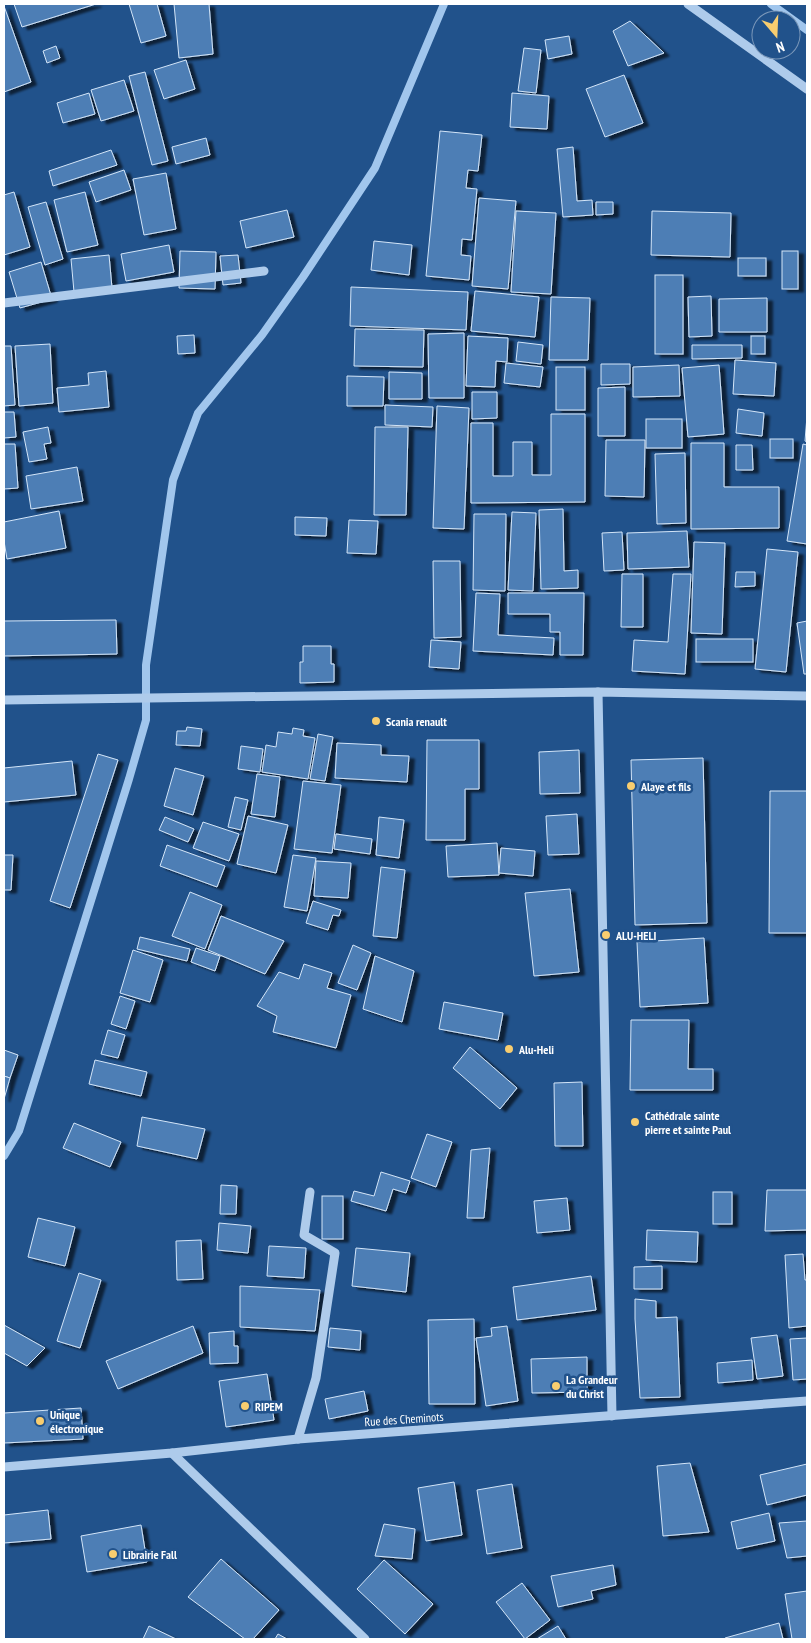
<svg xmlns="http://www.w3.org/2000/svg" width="811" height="1643" font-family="'PT Sans Narrow',sans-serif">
<defs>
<filter id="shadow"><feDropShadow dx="5.5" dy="3" stdDeviation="1" flood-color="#0009"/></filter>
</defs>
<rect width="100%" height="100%" fill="#21528b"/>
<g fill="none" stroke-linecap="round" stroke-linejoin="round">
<g stroke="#a1c6ed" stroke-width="8">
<path d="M 771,4 L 807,30"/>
<path d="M 4,1156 L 19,1131 L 129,779 L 146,720 L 146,665 L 173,480 L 198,413 L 262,335 L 303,277 L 375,168 L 444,4"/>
</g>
</g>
<g fill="#4d7eb5" stroke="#d3e5f8" filter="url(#shadow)">
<path d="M 14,4 L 96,4 L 22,27 Z"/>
<path d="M 129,4 L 157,4 L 166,36 L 141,43 Z"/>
<path d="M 174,4 L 209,4 L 213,54 L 179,58 Z"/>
<path d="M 4,6 L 31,82 L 4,92 Z"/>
<path d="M 630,21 L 664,53 L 628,66 L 613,31 Z"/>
<path d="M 569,36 L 572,54 L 548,59 L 545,40 Z"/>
<path d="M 56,46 L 60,58 L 47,63 L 43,51 Z"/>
<path d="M 524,48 L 541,50 L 536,93 L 518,91 Z"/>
<path d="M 186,60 L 195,89 L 164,99 L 154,70 Z"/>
<path d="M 145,72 L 168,161 L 152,165 L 129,76 Z"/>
<path d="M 624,75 L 643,123 L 605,137 L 586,89 Z"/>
<path d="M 124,80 L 134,111 L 101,121 L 91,90 Z"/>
<path d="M 89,93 L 95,114 L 63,123 L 57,103 Z"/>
<path d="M 512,93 L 549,96 L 547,129 L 510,127 Z"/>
<path d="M 440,131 L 482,135 L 478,171 L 468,170 L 466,188 L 477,189 L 472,240 L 462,239 L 461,255 L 471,256 L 469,280 L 426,276 Z"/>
<path d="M 206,138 L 210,155 L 176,164 L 172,147 Z"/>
<path d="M 573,147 L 577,201 L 592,200 L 593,215 L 563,217 L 557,149 Z"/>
<path d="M 111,150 L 117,165 L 53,186 L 49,171 Z"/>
<path d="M 124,170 L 131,190 L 96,202 L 89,182 Z"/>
<path d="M 166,173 L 176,229 L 144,235 L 133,179 Z"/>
<path d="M 14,192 L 30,247 L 4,255 L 4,195 Z"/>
<path d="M 85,192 L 98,245 L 67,252 L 54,200 Z"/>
<path d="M 479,198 L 516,201 L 508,289 L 472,286 Z"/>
<path d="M 46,202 L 63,259 L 45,265 L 28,207 Z"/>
<path d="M 596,202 L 613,202 L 613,214 L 596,215 Z"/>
<path d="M 287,210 L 294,237 L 246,248 L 240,221 Z"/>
<path d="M 516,211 L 556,213 L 551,294 L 511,292 Z"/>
<path d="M 652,211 L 731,213 L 730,257 L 651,255 Z"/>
<path d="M 374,241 L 412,245 L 409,275 L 371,270 Z"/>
<path d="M 169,245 L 174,272 L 126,281 L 121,254 Z"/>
<path d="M 180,251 L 216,252 L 215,289 L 179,288 Z"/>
<rect x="782" y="251" width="16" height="38"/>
<path d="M 109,255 L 112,288 L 74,292 L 71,259 Z"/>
<path d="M 238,255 L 241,283 L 223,285 L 220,256 Z"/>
<rect x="738" y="258" width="28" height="18"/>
<path d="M 41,262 L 52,299 L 20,308 L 9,272 Z"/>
<rect x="655" y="275" width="28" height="79"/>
<path d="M 351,287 L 468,292 L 466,330 L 350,326 Z"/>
<path d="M 475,291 L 539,297 L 535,337 L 471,331 Z"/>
<path d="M 711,296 L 712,336 L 689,337 L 688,297 Z"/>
<path d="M 551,297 L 590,298 L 588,360 L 549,360 Z"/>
<path d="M 767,298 L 767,332 L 719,332 L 719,299 Z"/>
<path d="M 355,329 L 424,330 L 423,367 L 354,366 Z"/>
<path d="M 464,333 L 464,398 L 429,398 L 428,334 Z"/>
<path d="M 194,335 L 195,353 L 178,354 L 177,336 Z"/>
<path d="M 468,336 L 508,338 L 507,362 L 496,361 L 495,387 L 466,386 Z"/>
<rect x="751" y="336" width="14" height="18"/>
<path d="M 518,342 L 543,345 L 541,364 L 516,361 Z"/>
<path d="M 50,344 L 53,403 L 19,406 L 15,346 Z"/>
<path d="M 692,345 L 742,345 L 742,358 L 692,359 Z"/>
<path d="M 4,346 L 11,346 L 15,405 L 4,406 Z"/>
<path d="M 735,360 L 776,363 L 774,396 L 733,394 Z"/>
<path d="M 506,363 L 543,367 L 540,387 L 504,383 Z"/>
<path d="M 601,364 L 630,364 L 630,384 L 601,385 Z"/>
<path d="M 679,365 L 680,396 L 633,397 L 633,367 Z"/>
<path d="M 719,365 L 724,434 L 688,437 L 682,368 Z"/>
<rect x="556" y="367" width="29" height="43"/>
<path d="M 106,371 L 109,407 L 59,412 L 57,388 L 89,385 L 88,373 Z"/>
<path d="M 389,372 L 422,373 L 422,399 L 389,399 Z"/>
<path d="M 347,376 L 384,377 L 383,406 L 347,406 Z"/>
<path d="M 625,387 L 625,436 L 598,436 L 598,388 Z"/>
<path d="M 472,392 L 497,392 L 497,418 L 472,419 Z"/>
<path d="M 385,405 L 433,407 L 432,427 L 385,425 Z"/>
<path d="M 437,406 L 469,408 L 464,529 L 433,528 Z"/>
<path d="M 738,409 L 764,413 L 762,436 L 736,433 Z"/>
<path d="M 4,412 L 14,412 L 16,437 L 4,438 Z"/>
<path d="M 551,414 L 585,414 L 585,502 L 471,503 L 471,423 L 493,423 L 493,476 L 513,476 L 513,442 L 532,442 L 532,475 L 551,475 Z"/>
<path d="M 807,416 L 807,442 L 805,441 Z"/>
<rect x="646" y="419" width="36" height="29"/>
<path d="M 48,427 L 51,443 L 44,444 L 47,459 L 29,462 L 23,432 Z"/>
<path d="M 375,427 L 408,427 L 406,515 L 374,515 Z"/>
<rect x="770" y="439" width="23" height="19"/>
<path d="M 606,440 L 645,440 L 644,497 L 605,496 Z"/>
<path d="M 691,443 L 724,443 L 724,487 L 779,487 L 779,528 L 691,529 Z"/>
<path d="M 4,444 L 15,444 L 18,488 L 4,489 Z"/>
<path d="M 803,444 L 807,445 L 807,544 L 787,541 Z"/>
<path d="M 736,445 L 752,445 L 753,470 L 736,470 Z"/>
<path d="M 685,453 L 686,523 L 657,524 L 655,454 Z"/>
<path d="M 77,467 L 83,501 L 31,509 L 26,476 Z"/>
<path d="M 563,509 L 564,571 L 578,570 L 578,588 L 541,589 L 539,510 Z"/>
<path d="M 59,511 L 66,548 L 7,559 L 4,541 L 4,522 Z"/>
<path d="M 512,512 L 536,513 L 533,591 L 508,590 Z"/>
<path d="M 474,514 L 506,514 L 505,591 L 473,590 Z"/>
<path d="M 295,517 L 327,518 L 326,536 L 295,535 Z"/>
<path d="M 349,520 L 378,521 L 376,554 L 347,553 Z"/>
<path d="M 687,531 L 689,567 L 628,569 L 627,533 Z"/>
<path d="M 622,532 L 624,570 L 604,571 L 602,533 Z"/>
<path d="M 694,542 L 725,543 L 722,634 L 691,633 Z"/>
<path d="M 767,549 L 798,552 L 786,672 L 755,669 Z"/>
<path d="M 433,561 L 460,561 L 461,637 L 434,638 Z"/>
<path d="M 736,572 L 755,572 L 755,586 L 735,587 Z"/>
<path d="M 622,574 L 643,574 L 643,627 L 621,627 Z"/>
<path d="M 673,574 L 691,574 L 685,674 L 632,671 L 634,640 L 668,642 Z"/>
<path d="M 476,593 L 500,594 L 498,635 L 554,638 L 553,655 L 473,651 Z"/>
<path d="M 508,593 L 584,593 L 583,655 L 560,655 L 560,632 L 550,632 L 550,614 L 508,614 Z"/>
<path d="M 116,620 L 117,654 L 4,656 L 4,621 Z"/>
<path d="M 807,621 L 807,674 L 804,674 L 797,623 Z"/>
<rect x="696" y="639" width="57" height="23"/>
<path d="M 431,640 L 461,642 L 459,669 L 429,667 Z"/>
<path d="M 303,646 L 331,646 L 331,664 L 334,664 L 334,682 L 300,683 L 300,662 L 303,662 Z"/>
<path d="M 187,727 L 202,729 L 200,746 L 176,745 L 177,731 L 186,731 Z"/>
<path d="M 293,728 L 304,730 L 303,736 L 315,738 L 308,779 L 262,772 L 266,745 L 276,747 L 278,732 L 292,734 Z"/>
<path d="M 318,734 L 333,737 L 325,781 L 310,779 Z"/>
<path d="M 427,740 L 479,740 L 479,789 L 465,789 L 465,840 L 426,840 Z"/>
<path d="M 337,743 L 381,745 L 381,755 L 409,756 L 407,782 L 335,778 Z"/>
<path d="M 241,746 L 263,749 L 260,772 L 238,769 Z"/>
<path d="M 579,750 L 580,793 L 540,794 L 539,752 Z"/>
<path d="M 98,754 L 118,760 L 70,908 L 50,901 Z"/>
<path d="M 703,758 L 707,923 L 635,925 L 631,760 Z"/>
<path d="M 72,761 L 76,795 L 4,802 L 4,768 Z"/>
<path d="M 175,768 L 204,776 L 193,815 L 164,806 Z"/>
<path d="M 257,774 L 280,777 L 275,817 L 251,814 Z"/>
<path d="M 303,781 L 341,785 L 332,853 L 294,849 Z"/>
<path d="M 770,791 L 807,791 L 807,933 L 769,933 Z"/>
<path d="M 235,797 L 248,800 L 241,830 L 228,827 Z"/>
<path d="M 577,814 L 579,854 L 548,855 L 546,816 Z"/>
<path d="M 248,816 L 288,825 L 276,873 L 237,864 Z"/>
<path d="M 165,817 L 194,829 L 188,842 L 159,830 Z"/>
<path d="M 379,817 L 404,820 L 399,858 L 376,855 Z"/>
<path d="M 203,822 L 239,834 L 229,861 L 193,848 Z"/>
<path d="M 336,834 L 372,839 L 370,854 L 334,849 Z"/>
<path d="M 497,843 L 499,875 L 448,877 L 446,846 Z"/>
<path d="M 167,845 L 225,866 L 217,887 L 160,866 Z"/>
<path d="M 501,848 L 535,851 L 533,876 L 499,873 Z"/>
<path d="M 4,855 L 13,855 L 11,890 L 4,890 Z"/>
<path d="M 293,855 L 316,858 L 307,911 L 284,907 Z"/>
<path d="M 316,861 L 351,863 L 348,898 L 314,896 Z"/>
<path d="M 381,867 L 405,870 L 397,938 L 373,936 Z"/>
<path d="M 570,889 L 579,972 L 534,976 L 525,893 Z"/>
<path d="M 190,892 L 222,905 L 205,949 L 172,936 Z"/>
<path d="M 313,901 L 341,910 L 339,916 L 333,915 L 328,930 L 306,923 Z"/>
<path d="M 221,916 L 284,941 L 265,974 L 208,950 Z"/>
<path d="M 140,937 L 190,949 L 187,961 L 137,949 Z"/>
<path d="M 704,938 L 708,1003 L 640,1007 L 637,942 Z"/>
<path d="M 353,945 L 371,953 L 357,990 L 338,983 Z"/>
<path d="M 196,948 L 220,956 L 215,971 L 191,962 Z"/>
<path d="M 133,950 L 163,960 L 150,1002 L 120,993 Z"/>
<path d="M 375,956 L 414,971 L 402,1022 L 363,1009 Z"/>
<path d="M 304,964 L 332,973 L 327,988 L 351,995 L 336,1048 L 273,1032 L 277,1016 L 257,1006 L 279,972 L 299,979 Z"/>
<path d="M 120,996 L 135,1001 L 126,1029 L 111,1024 Z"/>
<path d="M 444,1002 L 503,1013 L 498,1040 L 439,1029 Z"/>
<path d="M 631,1020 L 689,1020 L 688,1069 L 713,1069 L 713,1090 L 630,1090 Z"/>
<path d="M 108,1030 L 125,1035 L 118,1058 L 101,1054 Z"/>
<path d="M 470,1047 L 517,1088 L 500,1109 L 453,1068 Z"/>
<path d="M 4,1050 L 18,1055 L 10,1078 L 4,1076 Z"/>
<path d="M 95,1060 L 147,1072 L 141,1096 L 89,1084 Z"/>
<path d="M 4,1076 L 10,1078 L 4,1099 Z"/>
<path d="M 582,1082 L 583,1146 L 555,1146 L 554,1083 Z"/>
<path d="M 142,1117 L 205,1129 L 197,1159 L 137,1146 Z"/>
<path d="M 74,1123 L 121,1142 L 110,1167 L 63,1148 Z"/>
<path d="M 427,1134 L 452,1142 L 436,1187 L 411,1178 Z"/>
<path d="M 490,1148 L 484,1218 L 467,1218 L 471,1150 Z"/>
<path d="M 381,1172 L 410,1181 L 406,1193 L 393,1189 L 386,1211 L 351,1201 L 354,1191 L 374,1196 Z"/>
<path d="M 221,1185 L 237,1186 L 236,1214 L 220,1214 Z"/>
<path d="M 767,1190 L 807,1190 L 807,1230 L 765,1231 Z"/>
<rect x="713" y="1192" width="19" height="32"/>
<rect x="322" y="1196" width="21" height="43"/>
<path d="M 567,1198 L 570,1230 L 537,1233 L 534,1201 Z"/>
<path d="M 38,1218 L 75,1227 L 65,1266 L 28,1257 Z"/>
<path d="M 219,1223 L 251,1226 L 248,1253 L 217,1250 Z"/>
<path d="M 647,1230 L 698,1232 L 697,1262 L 646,1260 Z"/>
<path d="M 201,1240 L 203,1279 L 177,1280 L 176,1241 Z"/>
<path d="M 269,1246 L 306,1248 L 304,1278 L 267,1276 Z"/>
<path d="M 356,1248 L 410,1253 L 406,1292 L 352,1286 Z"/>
<path d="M 803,1254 L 805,1280 L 807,1280 L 807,1326 L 789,1328 L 785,1255 Z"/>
<path d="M 662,1266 L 662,1289 L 634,1289 L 634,1267 Z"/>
<path d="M 79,1273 L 101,1280 L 80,1348 L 57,1341 Z"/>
<path d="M 591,1276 L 596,1310 L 517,1320 L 513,1287 Z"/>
<path d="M 240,1286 L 320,1290 L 315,1331 L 240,1327 Z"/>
<path d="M 635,1299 L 656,1301 L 656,1318 L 677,1317 L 680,1397 L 640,1398 L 635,1319 Z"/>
<path d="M 474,1319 L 475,1404 L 429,1404 L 428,1320 Z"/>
<path d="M 4,1325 L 45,1348 L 27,1366 L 4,1353 Z"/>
<path d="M 193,1326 L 203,1353 L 118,1389 L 106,1361 Z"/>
<path d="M 507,1326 L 518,1401 L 486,1406 L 476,1338 L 492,1336 L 491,1328 Z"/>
<path d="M 330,1328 L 361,1331 L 360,1350 L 328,1347 Z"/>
<path d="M 234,1331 L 234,1346 L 238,1346 L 238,1363 L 210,1364 L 209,1333 Z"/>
<path d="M 777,1335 L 783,1376 L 757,1379 L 751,1338 Z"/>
<path d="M 807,1338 L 807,1379 L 793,1380 L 790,1339 Z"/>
<path d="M 587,1357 L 587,1392 L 532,1393 L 531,1359 Z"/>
<path d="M 752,1360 L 753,1380 L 718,1383 L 717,1363 Z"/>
<path d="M 267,1374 L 274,1420 L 226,1427 L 219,1381 Z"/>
<path d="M 364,1391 L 368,1411 L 329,1419 L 325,1399 Z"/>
<path d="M 81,1408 L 83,1439 L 4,1443 L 4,1413 Z"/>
<path d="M 690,1463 L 709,1532 L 663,1536 L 657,1466 Z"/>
<path d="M 807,1464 L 807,1495 L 767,1505 L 760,1475 Z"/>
<path d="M 454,1482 L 462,1535 L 426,1541 L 418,1488 Z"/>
<path d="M 512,1484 L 522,1548 L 487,1554 L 477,1490 Z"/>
<path d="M 48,1510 L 51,1539 L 4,1543 L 4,1515 Z"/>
<path d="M 769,1513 L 775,1541 L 737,1549 L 731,1522 Z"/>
<path d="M 807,1521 L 807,1556 L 787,1558 L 779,1523 Z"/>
<path d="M 384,1524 L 415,1529 L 412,1559 L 375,1556 Z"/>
<path d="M 141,1525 L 147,1562 L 87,1572 L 81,1536 Z"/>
<path d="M 221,1559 L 279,1610 L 253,1639 L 245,1639 L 188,1597 Z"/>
<path d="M 384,1560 L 433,1604 L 405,1634 L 357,1589 Z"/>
<path d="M 613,1565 L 616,1585 L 591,1591 L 593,1599 L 558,1607 L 551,1576 Z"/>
<path d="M 522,1583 L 550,1620 L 525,1639 L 496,1602 Z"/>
<path d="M 807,1591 L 807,1639 L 792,1639 L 785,1594 Z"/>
<path d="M 779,1623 L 783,1639 L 725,1639 L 725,1638 Z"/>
<path d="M 149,1626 L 176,1639 L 143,1639 Z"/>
<path d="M 558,1626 L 566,1639 L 537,1639 Z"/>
<path d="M 278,1634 L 287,1639 L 275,1639 Z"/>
</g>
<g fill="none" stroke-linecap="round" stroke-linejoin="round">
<g stroke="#aecbeb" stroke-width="9">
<path d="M 688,4 L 807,89"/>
<path d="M 4,303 L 264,271"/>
<path d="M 598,692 L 612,1416"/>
<path d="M 4,700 L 598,692 L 807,696"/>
<path d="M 298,1439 L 316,1378 L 335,1253 L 304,1235 L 310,1192"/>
<path d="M 172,1453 L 365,1639"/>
<path d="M 4,1467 L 172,1453 L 298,1439 L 807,1401"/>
</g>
</g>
<g fill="#f8cd6f" stroke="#21528b" stroke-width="2">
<circle cx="376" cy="721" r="5"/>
<circle cx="631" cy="786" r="5"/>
<circle cx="606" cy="935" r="5"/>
<circle cx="509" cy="1049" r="5"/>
<circle cx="635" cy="1122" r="5"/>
<circle cx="556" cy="1386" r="5"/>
<circle cx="245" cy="1406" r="5"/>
<circle cx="40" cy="1421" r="5"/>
<circle cx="113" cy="1554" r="5"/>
</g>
<g text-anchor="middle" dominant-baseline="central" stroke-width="5" stroke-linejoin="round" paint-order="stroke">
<g font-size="12" font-weight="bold" fill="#fff" stroke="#21528b" text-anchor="start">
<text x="386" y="721">Scania renault</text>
<text x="641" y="786">Alaye et fils</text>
<text x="616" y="935">ALU-HELI</text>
<text x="519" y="1049">Alu-Heli</text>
<text x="645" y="1115">Cathédrale sainte<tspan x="645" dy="14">pierre et sainte Paul</tspan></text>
<text x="566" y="1379">La Grandeur<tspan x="566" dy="14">du Christ</tspan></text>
<text x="255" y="1406">RIPEM</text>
<text x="50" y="1414">Unique<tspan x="50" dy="14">électronique</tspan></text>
<text x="123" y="1554">Librairie Fall</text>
</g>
<g font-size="12" fill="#fff" stroke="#21528b">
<text transform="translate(404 1419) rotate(-4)">Rue des Cheminots</text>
</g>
</g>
<rect width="811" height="1643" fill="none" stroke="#ffffff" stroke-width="10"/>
<g transform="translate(776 35) rotate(161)"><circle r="24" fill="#21528b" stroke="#7a97b9"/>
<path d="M0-4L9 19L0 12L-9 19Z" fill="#f8cd6f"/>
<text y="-8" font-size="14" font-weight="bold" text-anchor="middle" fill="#ffffff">N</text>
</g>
</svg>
